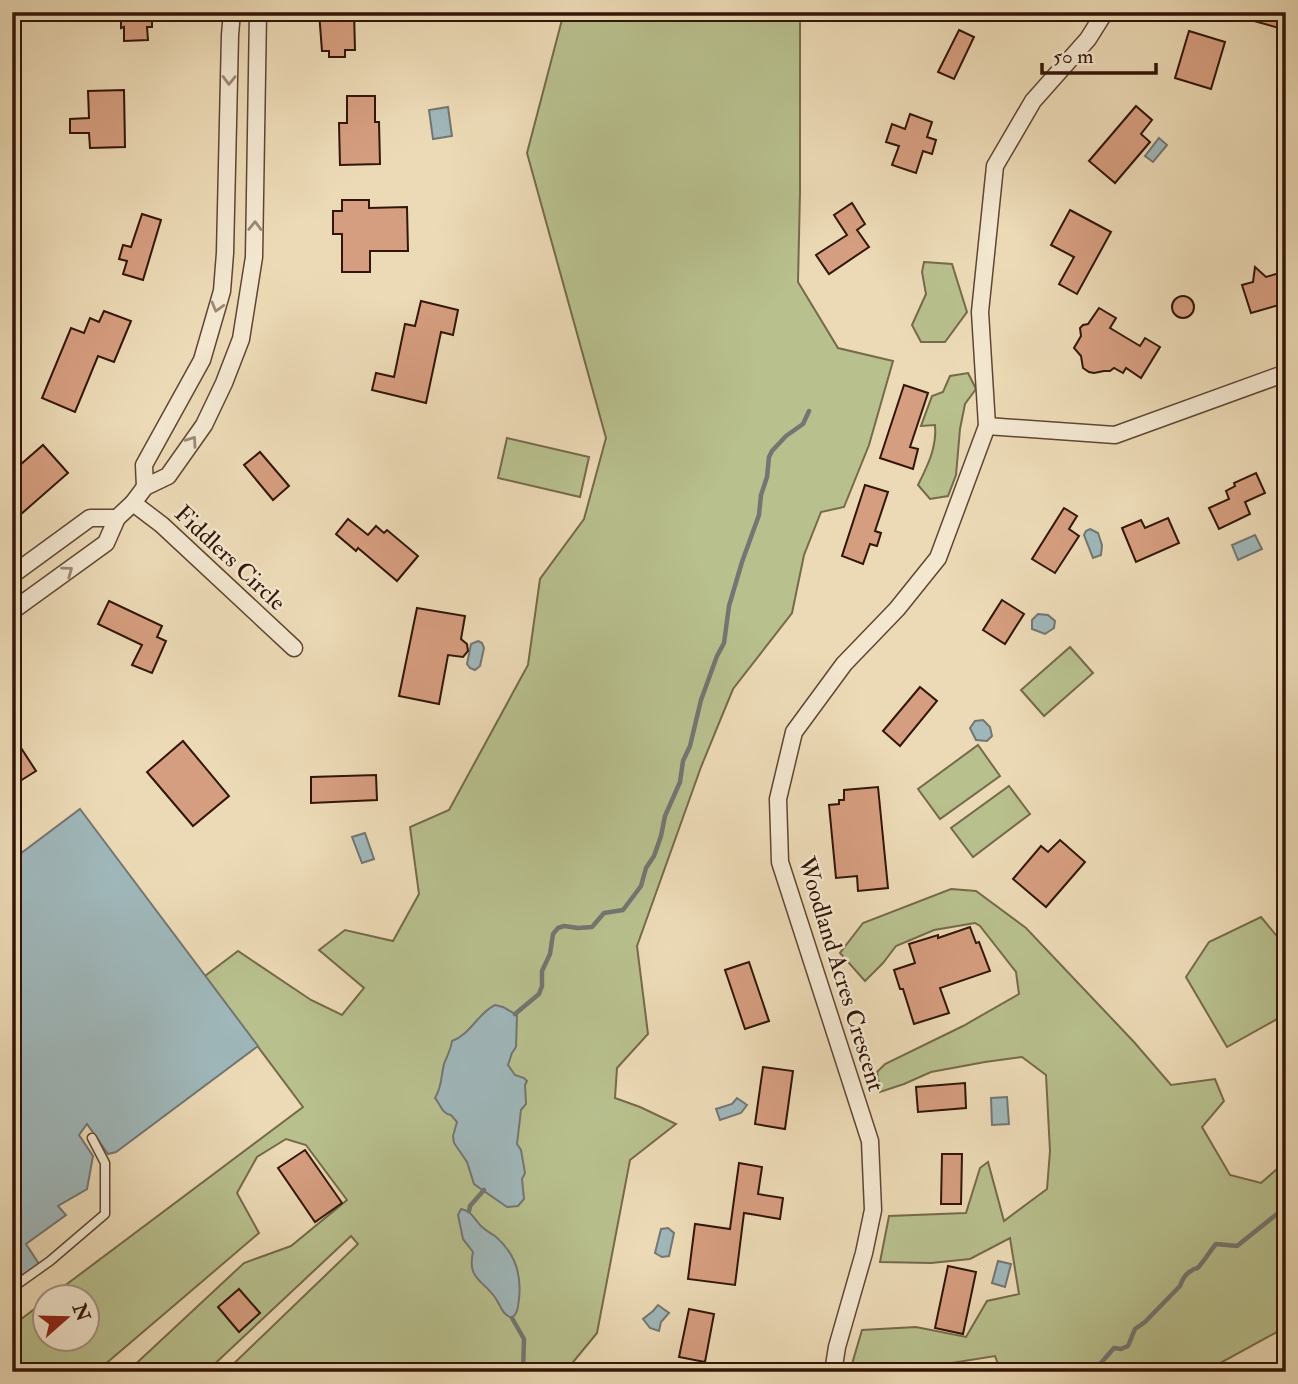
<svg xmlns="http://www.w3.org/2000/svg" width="1298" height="1384" font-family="'IM FELL Double Pica',serif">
<rect width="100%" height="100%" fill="#ecdab6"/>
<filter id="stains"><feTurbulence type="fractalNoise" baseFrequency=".00286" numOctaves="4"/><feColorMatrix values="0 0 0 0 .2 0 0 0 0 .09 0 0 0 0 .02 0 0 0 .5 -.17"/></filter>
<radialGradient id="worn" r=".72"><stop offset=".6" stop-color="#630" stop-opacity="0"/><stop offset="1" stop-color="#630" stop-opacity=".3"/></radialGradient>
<g fill="#b8c08e" stroke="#756a4a" stroke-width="2">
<path d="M 564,12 L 802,12 L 800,18 L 800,192 L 798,282 L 838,348 L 893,361 L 869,445 L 844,507 L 821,512 L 804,555 L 792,613 L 733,689 L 701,767 L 637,946 L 648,1034 L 617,1068 L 615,1098 L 640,1107 L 676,1124 L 630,1160 L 597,1333 L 565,1372 L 225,1372 L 358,1244 L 351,1236 L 206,1372 L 127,1372 L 244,1263 L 291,1246 L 347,1200 L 306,1145 L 286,1139 L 257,1157 L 237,1193 L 259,1233 L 96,1372 L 12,1372 L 12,1326 L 45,1301 L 46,1338 L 88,1338 L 88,1296 L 51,1296 L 303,1107 L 205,976 L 238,951 L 311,1000 L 342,1015 L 364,988 L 319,950 L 345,930 L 393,941 L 419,894 L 410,827 L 449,810 L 528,665 L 540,579 L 584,519 L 606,438 L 527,153 Z"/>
<path d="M 924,262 L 952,264 L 967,312 L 945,342 L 921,342 L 912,325 L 926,294 L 922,272 Z"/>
<path d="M 968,373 L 976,389 L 965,404 L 960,429 L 956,475 L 948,496 L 930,499 L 918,485 C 928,465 937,447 935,425 L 921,426 L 932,396 L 943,392 L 950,376 Z"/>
<path d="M 507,438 L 589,457 L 580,497 L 498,478 Z"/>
<path d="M 1070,647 L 1093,673 L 1044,716 L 1021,690 Z"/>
<path d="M 978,745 L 1000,776 L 940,819 L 918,789 Z"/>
<path d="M 1009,786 L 1030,814 L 973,857 L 951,828 Z"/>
<path d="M 951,889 L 976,891 L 1026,928 L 1134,1042 L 1171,1085 L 1215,1079 L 1224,1101 L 1202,1127 L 1230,1175 L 1261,1183 L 1286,1161 L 1286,1327 L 1204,1372 L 1001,1372 L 995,1356 L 895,1372 L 871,1372 L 852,1364 L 862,1330 L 916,1327 L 966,1337 L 987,1301 L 1019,1294 L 1010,1238 L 970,1259 L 931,1263 L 880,1262 L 889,1216 L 966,1213 L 980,1168 L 988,1162 L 1004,1221 L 1047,1189 L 1050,1151 L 1046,1075 L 1022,1057 L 985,1062 L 931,1072 L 904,1084 L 880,1092 L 877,1072 L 885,1064 L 963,1026 L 1019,994 L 1016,972 L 980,926 L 975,923 L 934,930 L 896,946 L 883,963 L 865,981 L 840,953 L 863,923 Z"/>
<path d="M 1261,917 L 1286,947 L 1286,1023 L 1279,1018 L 1227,1047 L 1186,977 L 1209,942 Z"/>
</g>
<g fill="#9fb7ba" stroke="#737672" stroke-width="2">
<path d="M 448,107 L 452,136 L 433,139 L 429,110 Z"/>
<path d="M 1159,138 L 1167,145 L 1153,162 L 1145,156 Z"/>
<path d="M 1090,529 L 1098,533 L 1102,545 L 1101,555 L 1093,558 L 1084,535 L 1086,531 Z"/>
<path d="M 1255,535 L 1262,549 L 1238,560 L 1232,545 Z"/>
<path d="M 1038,614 L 1048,615 L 1055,621 L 1054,628 L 1045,634 L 1032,629 L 1032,620 Z"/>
<path d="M 478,641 L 482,643 L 484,648 L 480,666 L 475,670 L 470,668 L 467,664 L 471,644 Z"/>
<path d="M 983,720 L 990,727 L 992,736 L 987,741 L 976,740 L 970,728 L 975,721 Z"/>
<path d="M 80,809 L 258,1046 L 116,1152 L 108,1154 L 87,1124 L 79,1135 L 93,1156 L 87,1189 L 58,1206 L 66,1215 L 26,1244 L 41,1267 L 12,1288 L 12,860 Z"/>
<path d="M 365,833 L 374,859 L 362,863 L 352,837 Z"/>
<path d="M 495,1005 L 503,1007 L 517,1015 L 516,1047 L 512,1053 L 508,1065 L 515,1075 L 524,1078 L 527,1081 L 525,1085 L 526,1104 L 521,1110 L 517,1144 L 521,1150 L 525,1173 L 522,1179 L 524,1199 L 518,1206 L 507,1207 L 474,1184 L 467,1162 L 454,1143 L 453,1136 L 457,1122 L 451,1115 C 442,1114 441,1105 435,1098 C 442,1087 441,1076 444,1064 C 447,1056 451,1049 452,1041 C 471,1034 478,1013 495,1005 Z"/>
<path d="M 1007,1097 L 1009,1124 L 992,1125 L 991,1098 Z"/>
<path d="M 737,1098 L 747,1105 L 741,1113 L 720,1120 L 716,1109 L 732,1104 Z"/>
<path d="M 461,1209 C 472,1211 474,1219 481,1226 C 485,1230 490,1233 495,1236 C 514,1252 522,1273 519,1299 C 518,1307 518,1313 512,1318 C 501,1314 501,1305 494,1296 C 482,1280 467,1278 473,1252 L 463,1239 L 458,1215 Z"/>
<path d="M 668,1228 L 674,1233 L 669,1256 L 662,1257 L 655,1253 L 661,1229 Z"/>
<path d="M 998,1261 L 1011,1264 L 1005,1287 L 992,1283 Z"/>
<path d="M 658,1305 L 669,1313 L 661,1322 L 659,1331 L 650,1328 L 643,1319 L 653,1311 Z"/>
</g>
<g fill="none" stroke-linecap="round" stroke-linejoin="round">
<g stroke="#737672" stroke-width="4.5">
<path d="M 515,1014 L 539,994 L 542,986 L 542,971 L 550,954 L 553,934 L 558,928 L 564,926 L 578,928 L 592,927 L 604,913 L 623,910 L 641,886 L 646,868 L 654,856 L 661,836 L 665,816 L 680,782 L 683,761 L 690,746 L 701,700 L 717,656 L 724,643 L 729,606 L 742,562 L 759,515 L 761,495 L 767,477 L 769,457 L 772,451 L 786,436 L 803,424 L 809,411"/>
<path d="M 469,1211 L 470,1206 L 484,1190"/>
<path d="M 512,1318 L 524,1339 L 523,1372"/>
<path d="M 1093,1372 L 1114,1348 L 1121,1349 L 1128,1346 L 1135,1329 L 1145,1322 L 1180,1286 C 1182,1280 1185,1274 1191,1271 C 1199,1265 1194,1273 1201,1264 C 1206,1258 1210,1251 1216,1244 L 1237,1246 L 1282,1210"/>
</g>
</g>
<g fill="#d69e80" stroke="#321506" stroke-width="2">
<path d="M 121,12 L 152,12 L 152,27 L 147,27 L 148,40 L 124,41 L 124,27 L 121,28 Z"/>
<path d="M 319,12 L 354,12 L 355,50 L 345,50 L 345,57 L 329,57 L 329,51 L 322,51 Z"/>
<path d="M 1236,12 L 1286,12 L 1286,30 L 1236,16 Z"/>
<path d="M 959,30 L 974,37 L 954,79 L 938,72 Z"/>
<path d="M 1189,31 L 1225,42 L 1211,89 L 1175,78 Z"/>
<path d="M 124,90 L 125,147 L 90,148 L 89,133 L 70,133 L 70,119 L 89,118 L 88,91 Z"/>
<path d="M 347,96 L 375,96 L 375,122 L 379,122 L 380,164 L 340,165 L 339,123 L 347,123 Z"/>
<path d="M 1136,106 L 1152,120 L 1141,134 L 1150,142 L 1115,183 L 1089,161 Z"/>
<path d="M 910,114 L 932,122 L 927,137 L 936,140 L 932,154 L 923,151 L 916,173 L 892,165 L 899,146 L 886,142 L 892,124 L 905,129 Z"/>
<path d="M 342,200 L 369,200 L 369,208 L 407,207 L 408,251 L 370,251 L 370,272 L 342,272 L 342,234 L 333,234 L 333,211 L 342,211 Z"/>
<path d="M 852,203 L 865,224 L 857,230 L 869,247 L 829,274 L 816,255 L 847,235 L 834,215 Z"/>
<path d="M 1070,210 L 1111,232 L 1077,294 L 1059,284 L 1074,257 L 1051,245 Z"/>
<path d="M 142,214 L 161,220 L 143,280 L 123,274 L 127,261 L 119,259 L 123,245 L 131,247 Z"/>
<path d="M 1255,267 L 1266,277 L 1286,271 L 1286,303 L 1251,313 L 1242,285 L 1253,282 Z"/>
<circle cx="1183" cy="307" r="11"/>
<path d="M 421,301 L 458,310 L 453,335 L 441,332 L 426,403 L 372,390 L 376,373 L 394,377 L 405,324 L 415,326 Z"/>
<path d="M 1099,308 L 1116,318 L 1110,328 L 1140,346 L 1145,338 L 1160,347 L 1141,378 L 1126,368 L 1123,373 L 1114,368 L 1110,371 L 1104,371 L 1094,373 L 1089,372 L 1083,368 L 1081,356 L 1074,348 L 1081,336 L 1080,328 L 1083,325 L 1088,324 Z"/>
<path d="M 104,311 L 131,321 L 114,362 L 98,356 L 75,412 L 42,398 L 71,328 L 84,333 L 90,318 L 99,322 Z"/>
<path d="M 904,385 L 928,393 L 910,447 L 918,449 L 913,469 L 880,458 Z"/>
<path d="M 43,445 L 68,473 L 12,522 L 12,472 Z"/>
<path d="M 260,452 L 289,486 L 273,500 L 244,465 Z"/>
<path d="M 1256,473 L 1265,493 L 1245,502 L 1250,514 L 1219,529 L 1209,508 L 1229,499 L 1226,491 L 1235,486 L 1234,483 Z"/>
<path d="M 865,485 L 888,492 L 875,531 L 881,533 L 877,546 L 870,544 L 863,564 L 842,556 Z"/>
<path d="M 1064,508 L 1077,516 L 1069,529 L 1079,536 L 1055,573 L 1032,559 Z"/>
<path d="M 1168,518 L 1179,543 L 1136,562 L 1122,528 L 1141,520 L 1145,528 Z"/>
<path d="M 348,519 L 368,535 L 376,526 L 384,533 L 387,530 L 418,556 L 397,581 L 358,548 L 356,551 L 336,534 Z"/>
<path d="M 1002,600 L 1024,614 L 1005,644 L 983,630 Z"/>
<path d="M 109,601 L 162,626 L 157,637 L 166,641 L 152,673 L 132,665 L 142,645 L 98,624 Z"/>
<path d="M 417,608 L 465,616 L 461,639 L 467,644 L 468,651 L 463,657 L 448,655 L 439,704 L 399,696 Z"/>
<path d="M 920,687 L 937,701 L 900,746 L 883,731 Z"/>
<path d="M 12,734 L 36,771 L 12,786 Z"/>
<path d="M 183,741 L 229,796 L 193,826 L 147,772 Z"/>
<path d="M 376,775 L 377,800 L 311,803 L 311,777 Z"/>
<path d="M 878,787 L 888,888 L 858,891 L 857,876 L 836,878 L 829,805 L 839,804 L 839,800 L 844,800 L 844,790 Z"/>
<path d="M 1060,840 L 1085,862 L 1046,907 L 1013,879 L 1041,846 L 1048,852 Z"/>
<path d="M 970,927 L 976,943 L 979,942 L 990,971 L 940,988 L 949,1013 L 914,1024 L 903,989 L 900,989 L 894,970 L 915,963 L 909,944 L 938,935 L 938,938 Z"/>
<path d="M 749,962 L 769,1021 L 745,1029 L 725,970 Z"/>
<path d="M 763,1067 L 793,1071 L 785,1129 L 755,1124 Z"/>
<path d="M 965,1083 L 966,1108 L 918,1112 L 916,1087 Z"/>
<path d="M 305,1150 L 342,1203 L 315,1222 L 278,1168 Z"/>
<path d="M 942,1154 L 962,1154 L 961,1204 L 941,1204 Z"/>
<path d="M 739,1163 L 762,1167 L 758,1194 L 783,1198 L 780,1219 L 744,1213 L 735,1285 L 688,1279 L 695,1224 L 730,1229 Z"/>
<path d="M 948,1266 L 976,1272 L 963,1334 L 935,1328 Z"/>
<path d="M 239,1289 L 260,1313 L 239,1332 L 218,1307 Z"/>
<path d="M 689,1309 L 714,1314 L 705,1362 L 679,1357 Z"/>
</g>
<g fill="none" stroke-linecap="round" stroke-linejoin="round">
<g stroke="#604632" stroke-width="11">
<path id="service" d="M 12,1288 L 50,1261 L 105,1214 L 105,1163 L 92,1138"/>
</g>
<g stroke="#604632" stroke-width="19">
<g id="minor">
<path d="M 987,426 L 1115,435 L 1286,373"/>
<path d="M 145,487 L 144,465 L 202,360 L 222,291 L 225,253 L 230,35 L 232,12"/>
<path d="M 133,503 L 162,525 L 294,648"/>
<path d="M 12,575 L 90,518 L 117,518"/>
<path d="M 12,611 L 106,543 L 117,518 L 133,503 L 145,487 L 168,476 L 204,425 L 224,383 L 241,339 L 254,257 L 258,12"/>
<path d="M 833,1372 L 837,1347 L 864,1253 L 873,1210 L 870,1141 L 780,862 L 778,799 L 794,732 L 844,664 L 897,609 L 938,558 L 987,426 L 980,312 L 995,166 L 1033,101 L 1088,39 L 1105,12"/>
</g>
</g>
<use href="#service" stroke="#f3e7d0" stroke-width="8"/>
<use href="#minor" stroke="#f3e7d0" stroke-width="16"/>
</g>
<defs><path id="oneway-chevron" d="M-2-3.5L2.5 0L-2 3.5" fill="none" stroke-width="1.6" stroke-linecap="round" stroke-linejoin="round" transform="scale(1.75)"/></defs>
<g stroke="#9c8875">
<use href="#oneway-chevron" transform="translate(229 80) rotate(91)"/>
<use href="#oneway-chevron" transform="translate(255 226) rotate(-89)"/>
<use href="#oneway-chevron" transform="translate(217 307) rotate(106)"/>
<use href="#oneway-chevron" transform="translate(192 441) rotate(-55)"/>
<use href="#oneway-chevron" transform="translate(68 571) rotate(-36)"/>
</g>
<g text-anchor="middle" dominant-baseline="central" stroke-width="5" stroke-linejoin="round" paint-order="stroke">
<g font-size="24" fill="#321506" stroke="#f3e7d0">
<text transform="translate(230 558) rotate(43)">Fiddlers Circle</text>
<text transform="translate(841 974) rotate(73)">Woodland Acres Crescent</text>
</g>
</g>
<rect width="1298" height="1384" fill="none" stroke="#ecdab6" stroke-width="42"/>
<rect x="14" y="14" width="1270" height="1356" fill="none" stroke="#321506" stroke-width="3.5"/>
<rect x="21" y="21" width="1256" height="1342" fill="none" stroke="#321506" stroke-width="2"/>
<g transform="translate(66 1318) rotate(70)"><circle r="33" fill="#f3e7d0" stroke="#a6937f" stroke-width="2"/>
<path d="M0-5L12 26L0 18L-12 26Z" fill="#8f2418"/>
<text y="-10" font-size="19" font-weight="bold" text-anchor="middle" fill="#321506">N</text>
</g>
<path d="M1042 63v10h114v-10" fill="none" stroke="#321506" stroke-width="3.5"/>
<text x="1053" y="63" font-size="21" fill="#321506" stroke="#f3e7d0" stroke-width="5" paint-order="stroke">50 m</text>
<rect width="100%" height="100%" filter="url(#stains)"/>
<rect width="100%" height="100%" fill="url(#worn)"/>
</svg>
